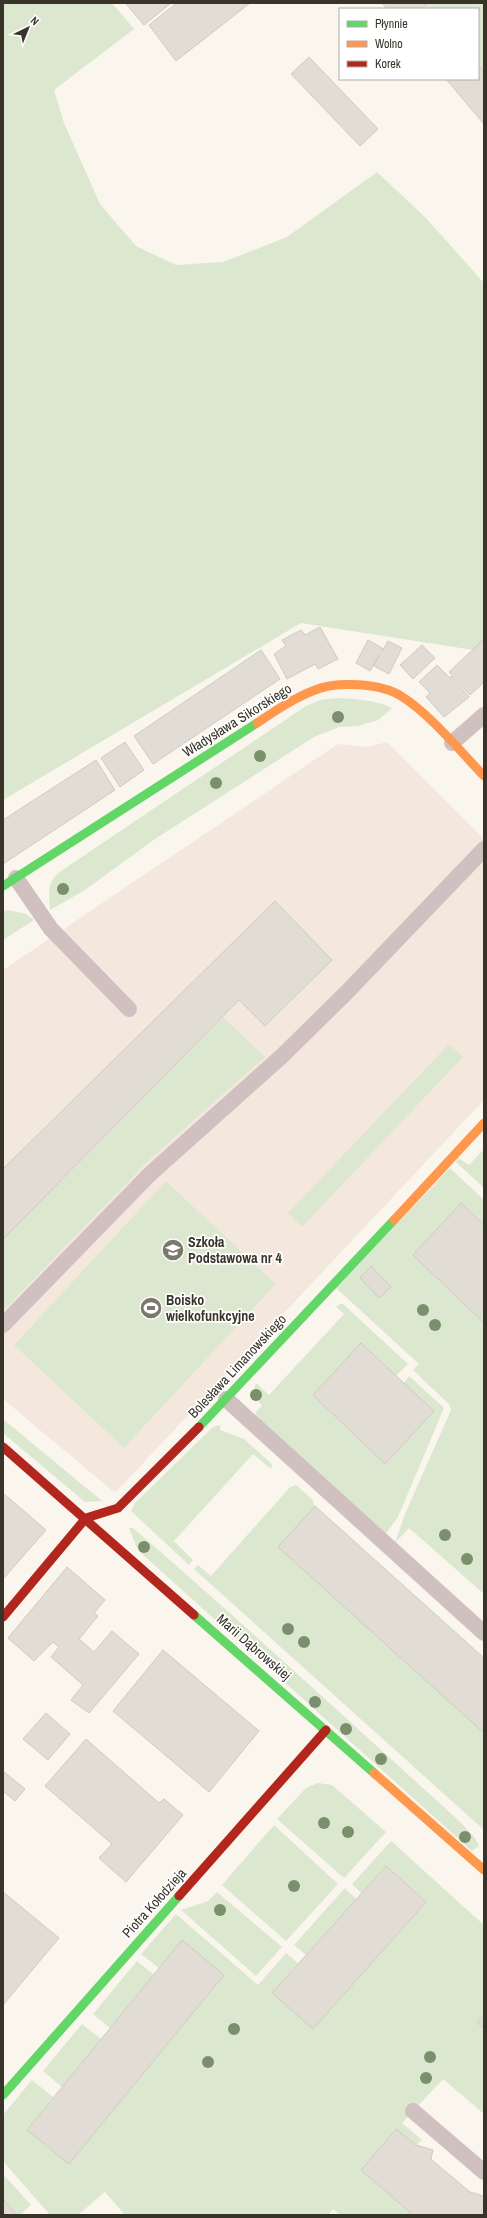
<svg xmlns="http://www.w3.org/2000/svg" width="487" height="2218" font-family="'Archivo Narrow',sans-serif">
<rect width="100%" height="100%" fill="#faf6ed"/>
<path fill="#f4e8de" d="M 387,742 L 484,839 L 484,1100 L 115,1493 L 3,1399 L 3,970 L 338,744 L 368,747 Z"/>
<g fill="#dbe8cf">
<path d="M 3,3 L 112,3 L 134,29 L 54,90 L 64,123 L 100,204 L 136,246 L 176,265 L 223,262 L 287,237 L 377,172 L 425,217 L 484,283 L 484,639 L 473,650 L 301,623 L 3,800 Z"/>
<path d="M 401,3 L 484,3 L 484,82 L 478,77 L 478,9 L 407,9 Z"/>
<path d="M 338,698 C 357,699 375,700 392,708 L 378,720 L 358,726 L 339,727 L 314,737 L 155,839 L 85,890 L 50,910 C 49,896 47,883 58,873 L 306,706 L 320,700 Z"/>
<path d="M 8,910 L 26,914 L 34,920 L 3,940 L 3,911 Z"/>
<path d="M 223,1017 L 265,1057 L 151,1158 L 3,1311 L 3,1239 Z"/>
<path d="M 449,1044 L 463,1057 L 302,1227 L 288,1213 Z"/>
<path d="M 484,1149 L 484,1188 L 456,1162 L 458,1158 L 469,1165 Z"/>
<path d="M 450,1168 L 484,1200 L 484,1225 L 461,1203 L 413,1255 L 484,1323 L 484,1594 L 409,1528 L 395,1543 L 405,1514 L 451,1410 L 449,1404 L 413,1370 L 419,1364 L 336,1288 Z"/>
<path d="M 166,1181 L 276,1284 L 124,1448 L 14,1345 Z"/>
<path d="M 340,1304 L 343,1304 L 408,1364 L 396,1376 L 361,1343 L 313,1395 L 385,1464 L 434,1411 L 404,1383 L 409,1376 L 444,1408 L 398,1517 L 385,1535 L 265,1426 L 255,1413 L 262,1406 L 253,1393 L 256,1383 L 269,1395 L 344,1314 L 336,1307 Z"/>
<path d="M 3,1419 L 102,1501 L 85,1502 L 3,1433 Z"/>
<path d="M 220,1425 L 220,1430 L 244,1439 L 272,1464 L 271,1469 L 253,1454 L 174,1541 L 193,1560 L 189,1565 L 131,1511 L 135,1503 L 213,1427 Z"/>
<path d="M 296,1485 L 312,1499 L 315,1506 L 279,1547 L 484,1733 L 484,1830 L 194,1569 L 198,1565 L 211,1576 L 290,1487 Z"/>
<path d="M 129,1528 L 133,1528 C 228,1610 321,1695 414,1780 C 427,1793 476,1832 479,1846 L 472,1851 L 142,1554 L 136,1546 Z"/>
<path d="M 318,1783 L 332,1785 L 386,1832 L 344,1878 L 277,1819 L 306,1788 Z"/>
<path d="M 274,1825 L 338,1884 L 286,1941 L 222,1885 Z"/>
<path d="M 391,1841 L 484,1925 L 484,2016 L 478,2022 L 484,2029 L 484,2114 L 443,2079 L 402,2123 L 422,2140 L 416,2145 L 395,2129 L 361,2170 L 413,2215 L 340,2215 L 333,2209 L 328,2215 L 125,2215 L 105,2192 L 78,2215 L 50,2215 L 3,2161 L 3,2115 L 32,2080 L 53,2097 L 27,2130 L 69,2164 L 224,1975 L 159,1968 L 141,1954 L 176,1914 L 258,1985 L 286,1953 L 298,1963 L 272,1993 L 313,2029 L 426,1902 L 386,1866 L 361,1893 L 352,1884 Z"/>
<path d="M 345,1888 L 356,1899 L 306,1955 L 294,1945 Z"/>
<path d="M 217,1892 L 282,1947 L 256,1976 L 181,1910 L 208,1901 Z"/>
<path d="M 137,1961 L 154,1975 L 110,2028 L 93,2014 Z"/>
<path d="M 82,2024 L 101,2039 L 62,2087 L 43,2071 Z"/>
<path d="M 3,2174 L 31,2205 L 20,2215 L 17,2215 L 3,2199 Z"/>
</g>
<g fill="#e1ddd4" stroke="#cecbc2">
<path d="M 128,3 L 171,3 L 144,25 L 126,4 Z"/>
<path d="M 177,3 L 250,3 L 176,61 L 149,25 Z"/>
<path d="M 382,3 L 426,3 L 427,4 L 421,9 L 387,9 Z"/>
<path d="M 309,57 L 378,129 L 360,146 L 291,74 Z"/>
<path d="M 478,65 L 484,72 L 484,124 L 446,79 L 478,79 Z"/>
<path d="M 320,627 L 338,659 L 318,669 L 315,664 L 287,679 L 274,654 L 286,646 L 282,640 L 301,630 L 305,635 Z"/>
<path d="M 484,639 L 484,682 L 470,695 L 449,672 Z"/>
<path d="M 368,640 L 382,648 L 382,651 L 388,641 L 402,648 L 389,674 L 374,666 L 379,655 L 370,671 L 356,663 Z"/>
<path d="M 422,645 L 435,658 L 413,679 L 400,665 Z"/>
<path d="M 261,650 L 280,679 L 153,764 L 134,736 Z"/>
<path d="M 437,665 L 450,678 L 451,676 L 469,697 L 444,717 L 426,697 L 430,693 L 419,682 Z"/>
<path d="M 125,742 L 144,770 L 120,787 L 101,758 Z"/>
<path d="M 96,760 L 115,790 L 3,864 L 3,820 Z"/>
<path d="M 275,901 L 332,960 L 265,1026 L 239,1000 L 3,1239 L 3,1169 Z"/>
<path d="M 461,1203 L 484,1225 L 484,1323 L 413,1255 Z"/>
<path d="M 371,1266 L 391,1287 L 379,1298 L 360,1278 Z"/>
<path d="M 361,1343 L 434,1411 L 385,1464 L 313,1395 Z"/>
<path d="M 3,1493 L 46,1530 L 3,1579 Z"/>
<path d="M 315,1506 L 484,1658 L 484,1733 L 278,1547 Z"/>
<path d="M 67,1567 L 105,1600 L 94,1613 L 98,1616 L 79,1639 L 94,1652 L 112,1631 L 139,1654 L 89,1713 L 71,1700 L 83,1685 L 51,1657 L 59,1647 L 53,1642 L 34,1661 L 8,1638 Z"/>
<path d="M 163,1650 L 259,1731 L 209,1792 L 113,1711 Z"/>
<path d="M 46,1713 L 70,1734 L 48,1760 L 23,1739 Z"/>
<path d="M 86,1739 L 159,1803 L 164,1799 L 183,1815 L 126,1882 L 99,1858 L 112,1844 L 45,1786 Z"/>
<path d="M 3,1771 L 25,1789 L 15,1801 L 3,1791 Z"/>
<path d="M 386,1866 L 426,1902 L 313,2029 L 272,1993 Z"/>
<path d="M 3,1892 L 59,1938 L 3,2005 Z"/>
<path d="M 182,1940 L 224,1975 L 69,2164 L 27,2130 Z"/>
<path d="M 484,2016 L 484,2029 L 477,2022 Z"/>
<path d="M 396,2129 L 416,2145 L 433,2150 L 431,2159 L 433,2161 L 470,2192 L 484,2196 L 484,2215 L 413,2215 L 361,2170 Z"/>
<path d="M 3,2199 L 17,2215 L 3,2215 Z"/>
</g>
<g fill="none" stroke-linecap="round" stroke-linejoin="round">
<g stroke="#d1c0c0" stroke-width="16">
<path d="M 452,743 L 484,715"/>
<path d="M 16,878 L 51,929 L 129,1009"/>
<path d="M 3,1325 L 150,1174 L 282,1056 L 347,992 L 484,849"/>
<path d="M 226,1399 L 484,1633"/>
<path d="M 413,2111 L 484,2172"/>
</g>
<g stroke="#63d668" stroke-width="9">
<path d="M 3,886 L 257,723"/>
<path d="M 199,1427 L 394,1220"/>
<path d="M 194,1615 L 374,1773"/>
<path d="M 3,2095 L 179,1896"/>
</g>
<g stroke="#ff974d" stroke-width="9">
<path d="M 257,723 C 275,711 294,698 315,690 C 336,681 381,683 401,696 C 430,714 460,751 484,776"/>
<path d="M 394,1220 L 484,1123"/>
<path d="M 374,1773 L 484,1870"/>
</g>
<g stroke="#b3261e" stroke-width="9">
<path d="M 3,1447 L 194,1615"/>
<path d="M 3,1617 L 86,1518 L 118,1508 L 199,1427"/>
<path d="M 179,1896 L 326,1730"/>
</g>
</g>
<g fill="#7a8f6b">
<circle cx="338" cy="717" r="6"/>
<circle cx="260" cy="756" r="6"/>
<circle cx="216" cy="783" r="6"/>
<circle cx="63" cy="889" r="6"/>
<circle cx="423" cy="1310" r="6"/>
<circle cx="435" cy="1325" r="6"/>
<circle cx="256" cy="1395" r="6"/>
<circle cx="445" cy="1535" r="6"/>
<circle cx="144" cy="1547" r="6"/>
<circle cx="467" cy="1559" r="6"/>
<circle cx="288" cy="1629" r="6"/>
<circle cx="304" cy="1642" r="6"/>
<circle cx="315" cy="1702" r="6"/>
<circle cx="346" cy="1729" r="6"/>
<circle cx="381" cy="1759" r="6"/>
<circle cx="324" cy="1823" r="6"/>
<circle cx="348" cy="1832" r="6"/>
<circle cx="465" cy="1837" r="6"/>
<circle cx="294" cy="1886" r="6"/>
<circle cx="220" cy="1910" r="6"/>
<circle cx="234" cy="2029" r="6"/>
<circle cx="430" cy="2057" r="6"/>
<circle cx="208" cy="2062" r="6"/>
<circle cx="426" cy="2078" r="6"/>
</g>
<defs>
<g id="school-disc" transform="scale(1.15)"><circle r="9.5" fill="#7c786e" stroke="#fff"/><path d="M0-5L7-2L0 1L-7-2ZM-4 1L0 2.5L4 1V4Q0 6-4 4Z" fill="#fff"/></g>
<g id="stadium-disc" transform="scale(1.15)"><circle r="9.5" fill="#7c786e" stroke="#fff"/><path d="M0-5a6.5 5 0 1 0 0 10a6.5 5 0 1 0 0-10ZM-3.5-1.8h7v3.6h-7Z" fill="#fff"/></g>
</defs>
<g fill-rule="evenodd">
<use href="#school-disc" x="173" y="1250"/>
<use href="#stadium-disc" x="151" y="1308"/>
</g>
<g text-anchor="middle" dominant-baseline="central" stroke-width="3.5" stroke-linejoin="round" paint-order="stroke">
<g font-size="14" fill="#383429" stroke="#fff">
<text transform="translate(237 720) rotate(-32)">Władysława Sikorskiego</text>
<text transform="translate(237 1366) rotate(-47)">Bolesława Limanowskiego</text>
<text transform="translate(254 1647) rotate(41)">Marii Dąbrowskiej</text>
<text transform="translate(154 1903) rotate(-48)">Piotra Kołodzieja</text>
</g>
<g font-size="14" font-weight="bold" fill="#383429" stroke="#fff" text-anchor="start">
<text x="188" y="1242">Szkoła<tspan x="188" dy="16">Podstawowa nr 4</tspan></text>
<text x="166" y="1300">Boisko<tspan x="166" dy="16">wielkofunkcyjne</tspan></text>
</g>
</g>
<rect width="487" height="2218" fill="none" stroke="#383429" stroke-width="8"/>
<rect x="339" y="8" width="140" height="72" fill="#ffffff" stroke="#afaea9"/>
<rect x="347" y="21" width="20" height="6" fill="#63d668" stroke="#afaea9"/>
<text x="375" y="28" font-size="12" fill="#383429">Płynnie</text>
<rect x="347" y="41" width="20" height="6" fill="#ff974d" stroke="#afaea9"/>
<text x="375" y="48" font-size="12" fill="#383429">Wolno</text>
<rect x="347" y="61" width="20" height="6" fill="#b3261e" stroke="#afaea9"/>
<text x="375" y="68" font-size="12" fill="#383429">Korek</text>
<g transform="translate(28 28) rotate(43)" stroke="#ffffff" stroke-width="3" paint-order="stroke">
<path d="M0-3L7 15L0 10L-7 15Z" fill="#383429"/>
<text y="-6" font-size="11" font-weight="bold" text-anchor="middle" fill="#383429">N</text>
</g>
</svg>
